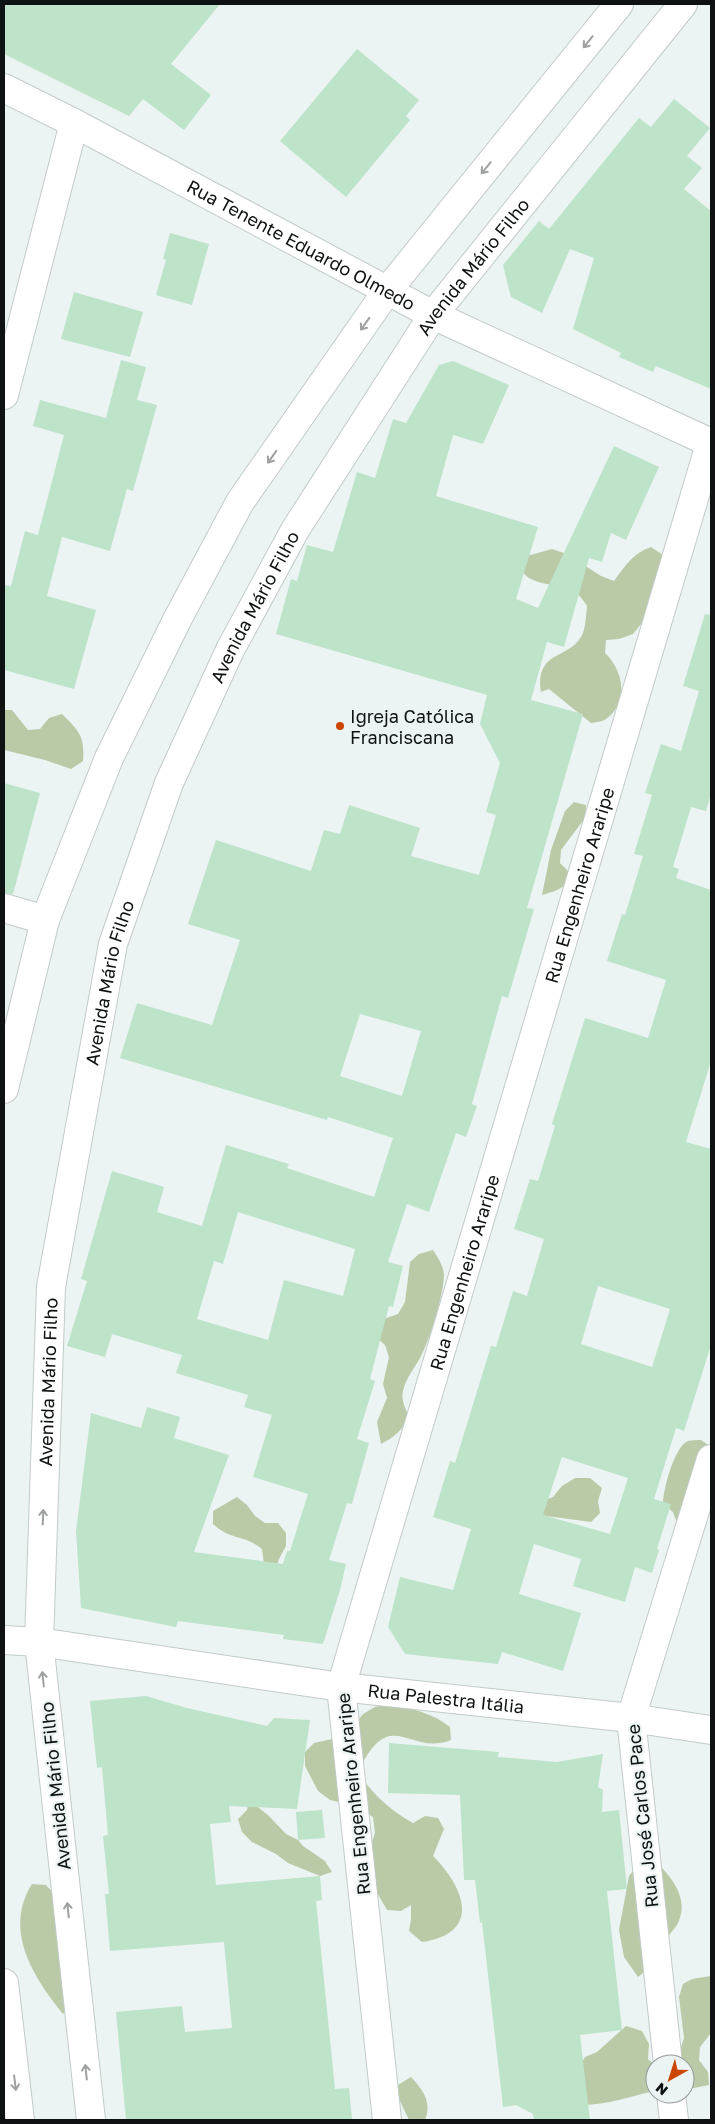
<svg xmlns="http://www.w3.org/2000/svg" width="715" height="2124" font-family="'Golos Text',sans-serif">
<rect width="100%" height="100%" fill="#ebf4f3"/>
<g fill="#bacaa6">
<path d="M 651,547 L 663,555 L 658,603 L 633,634 L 619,639 L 606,640 L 605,653 C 623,670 630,702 606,719 C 602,722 596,722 591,723 L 549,689 L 541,692 C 535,648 571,661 583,633 C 586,625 586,614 587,606 C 570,577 553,591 529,578 C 525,576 522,570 518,567 L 527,556 L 552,549 L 567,554 L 601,576 L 614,581 C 625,566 633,553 651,547 Z"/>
<path d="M 4,710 L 12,710 L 28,730 L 40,729 L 49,718 L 62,714 C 79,731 85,736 83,761 L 71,769 L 45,760 L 4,750 Z"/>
<path d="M 574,802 L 586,805 L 585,818 L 561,850 L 560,863 L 570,873 L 566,885 L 555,891 L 542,895 L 551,850 L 565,811 Z"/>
<path d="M 433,1250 C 438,1258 443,1265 444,1274 C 444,1294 430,1339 421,1356 C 415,1368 406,1377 403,1391 C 401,1400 405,1408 409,1417 C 402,1430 395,1437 381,1444 L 377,1422 L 387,1398 L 383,1384 L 389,1357 L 385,1345 L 363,1326 L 398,1314 L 405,1302 L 410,1262 L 419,1254 Z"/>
<path d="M 701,1440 L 711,1447 L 694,1506 L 677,1523 L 673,1512 L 663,1504 C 663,1490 674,1447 688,1441 C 692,1440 697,1440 701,1440 Z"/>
<path d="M 575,1478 L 590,1478 L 602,1488 L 598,1501 L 600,1513 L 591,1522 L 546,1516 L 531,1510 L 541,1501 L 553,1497 L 562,1486 Z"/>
<path d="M 237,1497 L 247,1505 L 255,1516 L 265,1523 L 278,1523 L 286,1533 L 286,1546 L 279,1559 L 268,1596 L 262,1549 C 244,1534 231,1541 213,1524 L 213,1511 Z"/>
<path d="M 388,1704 C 410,1708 433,1713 450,1727 L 451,1740 C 408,1757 391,1703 358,1772 C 372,1794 391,1811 413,1823 L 425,1816 L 438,1818 L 444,1829 L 433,1856 C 465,1888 482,1933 422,1942 L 409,1931 L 411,1919 L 411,1905 L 401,1911 L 387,1910 L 372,1884 L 371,1845 L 375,1833 L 373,1817 L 356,1806 L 330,1800 L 318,1791 L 305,1766 L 305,1752 L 314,1743 L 346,1736 L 363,1714 L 375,1707 Z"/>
<path d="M 249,1800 L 269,1816 L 286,1834 L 298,1840 L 303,1846 L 325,1861 L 332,1872 L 320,1876 L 288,1863 L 276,1854 L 252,1842 L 242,1832 L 238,1819 L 247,1810 Z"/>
<path d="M 637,1866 L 660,1866 C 676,1882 689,1903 677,1925 C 672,1932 665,1939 661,1947 C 653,1959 649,1969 638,1977 L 624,1957 L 619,1930 L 629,1876 Z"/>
<path d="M 32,1884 L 46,1885 L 55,1895 L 71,2004 L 63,2014 C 33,1977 3,1930 32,1884 Z"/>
<path d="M 711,1976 L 711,2033 L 700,2047 L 699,2060 L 708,2072 L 709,2085 L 694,2088 L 685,2088 L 685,2064 L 669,2064 L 679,2053 L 684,2038 L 679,1997 L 683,1984 L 692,1979 Z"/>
<path d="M 626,2026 L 642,2031 L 649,2044 L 648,2059 L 655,2065 L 655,2091 C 631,2096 607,2105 582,2105 L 578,2069 L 585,2057 L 597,2052 Z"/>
<path d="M 411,2077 C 423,2090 432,2102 425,2120 L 409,2120 L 399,2099 L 398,2085 Z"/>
</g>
<g fill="#bde3c9" fill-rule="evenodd">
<path d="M 4,4 L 220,4 L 171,64 L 211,95 L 184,130 L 143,99 L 129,116 L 4,54 Z"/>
<path d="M 357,49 L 419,100 L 406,116 L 410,120 L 346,197 L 280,141 Z"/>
<path d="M 674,99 L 710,128 L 687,156 L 702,168 L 684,189 L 711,211 L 711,389 L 656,366 L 653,372 L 619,357 L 621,353 L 573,329 L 594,258 L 570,249 L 542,313 L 511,297 L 503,265 L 539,221 L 549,229 L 639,118 L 651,127 Z"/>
<path d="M 170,233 L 209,244 L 192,305 L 156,295 L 166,260 L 163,259 Z"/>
<path d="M 74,292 L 143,312 L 130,357 L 61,339 Z"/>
<path d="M 121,360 L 146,367 L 137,400 L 157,405 L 133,491 L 127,489 L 110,551 L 62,537 L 47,596 L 96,610 L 74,689 L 4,670 L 4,585 L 11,586 L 25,531 L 38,535 L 64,435 L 33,426 L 40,400 L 106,418 Z"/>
<path d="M 453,361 L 509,385 L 483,444 L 453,435 L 436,496 L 538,527 L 516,599 L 538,608 L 614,446 L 659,467 L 626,540 L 611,533 L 602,562 L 589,558 L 564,647 L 547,642 L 531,700 L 583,714 L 527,908 L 534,909 L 508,998 L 502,996 L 472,1104 L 477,1106 L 466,1137 L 456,1133 L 429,1212 L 407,1204 L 388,1262 L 403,1266 L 393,1307 L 389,1306 L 370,1379 L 375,1381 L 357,1439 L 369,1443 L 352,1504 L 347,1503 L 329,1560 L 346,1564 L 340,1590 L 323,1644 L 283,1639 L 284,1635 L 178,1621 L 176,1627 L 81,1608 L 76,1531 L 91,1413 L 141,1428 L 147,1407 L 180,1417 L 174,1438 L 229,1455 L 194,1552 L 283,1564 L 287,1551 L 290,1551 L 308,1494 L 253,1477 L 272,1415 L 244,1407 L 248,1395 L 176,1373 L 182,1355 L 112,1334 L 105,1357 L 67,1346 L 87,1281 L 81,1279 L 112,1171 L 164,1187 L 157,1212 L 202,1226 L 226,1145 L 289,1164 L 287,1168 L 374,1197 L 393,1138 L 328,1117 L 327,1120 L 120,1058 L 137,1003 L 212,1025 L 240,940 L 188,924 L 216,840 L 311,871 L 324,830 L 340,834 L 349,805 L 420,828 L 411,856 L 479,875 L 496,815 L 486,812 L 500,763 L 480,724 L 487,695 L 276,634 L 291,579 L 297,581 L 307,545 L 333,552 L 357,472 L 375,478 L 393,419 L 406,423 L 439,365 ZM 360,1014 L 421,1031 L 402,1096 L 340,1076 ZM 238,1212 L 355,1249 L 343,1296 L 284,1280 L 268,1340 L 197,1319 L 214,1261 L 223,1264 Z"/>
<path d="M 705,614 L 711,615 L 711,794 L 706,811 L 691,807 L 673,867 L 679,869 L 676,878 L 711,890 L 711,1061 L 686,1142 L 711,1149 L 711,1345 L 684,1431 L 676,1428 L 654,1499 L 671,1504 L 657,1549 L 659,1550 L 652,1573 L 635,1567 L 625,1602 L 573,1586 L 581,1559 L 534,1544 L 519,1594 L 581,1613 L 563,1671 L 502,1652 L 498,1664 L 405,1654 L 388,1627 L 400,1577 L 453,1590 L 471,1529 L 433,1517 L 450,1461 L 455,1463 L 491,1346 L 496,1347 L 513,1291 L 527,1296 L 544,1239 L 514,1229 L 530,1179 L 538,1181 L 555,1126 L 552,1124 L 585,1018 L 648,1038 L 666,980 L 607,961 L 622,914 L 625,915 L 643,856 L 634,854 L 652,795 L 645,793 L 661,744 L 681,751 L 699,691 L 683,686 ZM 598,1286 L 670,1309 L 652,1367 L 581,1344 ZM 562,1457 L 628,1478 L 610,1534 L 543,1515 Z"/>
<path d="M 4,783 L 40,793 L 13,894 L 4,893 Z"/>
<path d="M 146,1696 L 187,1708 L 267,1726 L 274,1718 L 310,1720 L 297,1809 L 229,1806 L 231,1822 L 210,1824 L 216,1885 L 320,1876 L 322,1900 L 316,1901 L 335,2089 L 349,2088 L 352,2119 L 336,2120 L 126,2120 L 116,2012 L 182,2006 L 185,2032 L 232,2028 L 224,1942 L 110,1951 L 105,1894 L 109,1894 L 103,1836 L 108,1835 L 102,1767 L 97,1768 L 90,1701 Z"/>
<path d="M 389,1743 L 499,1752 L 498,1757 L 557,1762 L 603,1754 L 598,1787 L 603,1790 L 602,1812 L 619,1810 L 627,1889 L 607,1891 L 622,2030 L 580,2035 L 590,2120 L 534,2120 L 533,2114 L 516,2105 L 503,2107 L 482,1922 L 480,1923 L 475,1880 L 464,1880 L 460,1795 L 388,1793 Z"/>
<path d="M 322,1810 L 325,1838 L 298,1840 L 296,1812 Z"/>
</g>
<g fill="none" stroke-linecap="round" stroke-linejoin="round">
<g stroke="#c2cbc9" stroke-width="30">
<g id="street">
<path id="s1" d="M 4,88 L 74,123 L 433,315 L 711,443"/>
<path d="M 4,395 L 74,123"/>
<path d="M 4,908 L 45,920"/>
<path id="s2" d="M 4,1640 L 39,1642 L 341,1687 L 631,1718 L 711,1730"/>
<path d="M 668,2064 L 631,1718 L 711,1459"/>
<path d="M 671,2094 L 674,2120"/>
<path id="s3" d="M 387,2120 L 341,1687 L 711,441"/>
</g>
</g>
<g stroke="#c2cbc9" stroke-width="30">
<g id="secondary">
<path d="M 4,1089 L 45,920 L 109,758 L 178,618 L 240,502 L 387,291 L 619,4"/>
<path d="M 4,1983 L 20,2120"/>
<path id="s4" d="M 91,2120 L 39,1642 L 51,1287 L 113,944 L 169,783 L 230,650 L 295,530 L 433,315 L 683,4"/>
</g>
</g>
<use href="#street" stroke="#fff" stroke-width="28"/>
<use href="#secondary" stroke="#fff" stroke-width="28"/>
</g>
<defs><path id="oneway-shaft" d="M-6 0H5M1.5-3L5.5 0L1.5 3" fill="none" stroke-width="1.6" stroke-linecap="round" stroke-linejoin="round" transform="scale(1.25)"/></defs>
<g stroke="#9fa0a0">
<use href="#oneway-shaft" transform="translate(588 42) rotate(129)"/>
<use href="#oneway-shaft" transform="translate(486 168) rotate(129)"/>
<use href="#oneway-shaft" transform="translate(365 324) rotate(125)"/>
<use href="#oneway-shaft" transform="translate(272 457) rotate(125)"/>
<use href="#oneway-shaft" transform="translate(43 1517) rotate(-88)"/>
<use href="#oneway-shaft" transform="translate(43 1679) rotate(-96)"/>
<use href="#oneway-shaft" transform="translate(68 1910) rotate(-96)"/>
<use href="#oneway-shaft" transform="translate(86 2072) rotate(-96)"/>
<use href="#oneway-shaft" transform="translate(15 2083) rotate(83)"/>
</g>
<circle fill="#cb4600" stroke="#ebf4f3" stroke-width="2" cx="340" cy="726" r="5"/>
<g text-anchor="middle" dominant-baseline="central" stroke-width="4.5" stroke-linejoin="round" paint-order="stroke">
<g font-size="18" fill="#0f1212" stroke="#ebf4f3">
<text stroke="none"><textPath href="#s1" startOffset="336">Rua Tenente Eduardo Olmedo</textPath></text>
<text stroke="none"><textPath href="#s4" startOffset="1956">Avenida Mário Filho</textPath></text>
<text stroke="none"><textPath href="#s4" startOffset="1551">Avenida Mário Filho</textPath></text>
<text stroke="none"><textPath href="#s3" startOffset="1272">Rua Engenheiro Araripe</textPath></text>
<text stroke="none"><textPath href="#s4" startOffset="1146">Avenida Mário Filho</textPath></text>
<text stroke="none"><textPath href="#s3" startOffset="868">Rua Engenheiro Araripe</textPath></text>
<text stroke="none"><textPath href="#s4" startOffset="741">Avenida Mário Filho</textPath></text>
<text stroke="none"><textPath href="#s2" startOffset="446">Rua Palestra Itália</textPath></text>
<text transform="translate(55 1786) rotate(-96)">Avenida Mário Filho</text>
<text transform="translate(353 1794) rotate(-96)">Rua Engenheiro Araripe</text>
<text transform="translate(642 1816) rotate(-96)">Rua José Carlos Pace</text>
</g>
<g font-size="18" fill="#0f1212" stroke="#ebf4f3" text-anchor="start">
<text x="350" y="716">Igreja Católica<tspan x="350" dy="21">Franciscana</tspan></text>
</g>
</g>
<rect width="715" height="2124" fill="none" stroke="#0f1212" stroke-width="10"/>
<g transform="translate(670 2079) rotate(219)"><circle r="24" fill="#ebf4f3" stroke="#939a99"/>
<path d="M0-4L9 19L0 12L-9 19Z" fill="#cb4600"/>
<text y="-8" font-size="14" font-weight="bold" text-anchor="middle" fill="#0f1212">N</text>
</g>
</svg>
